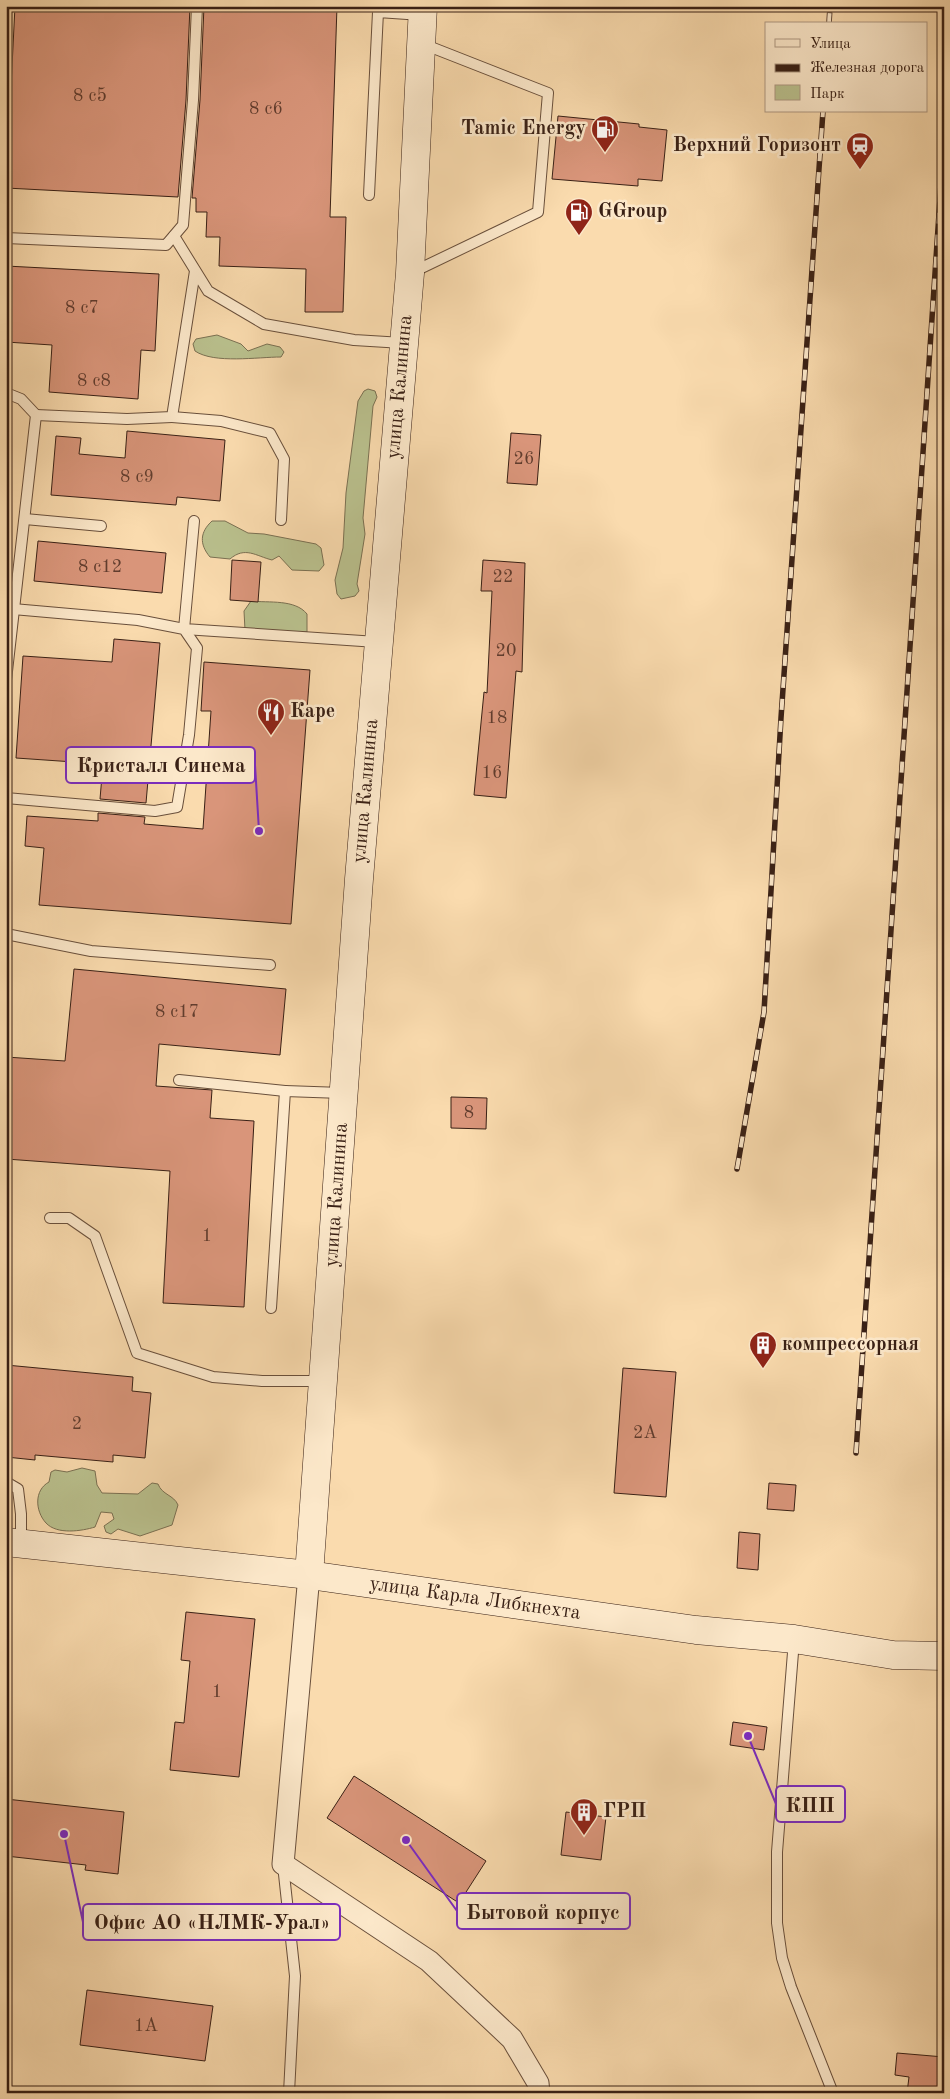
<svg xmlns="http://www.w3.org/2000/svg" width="950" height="2099" font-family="'Old Standard TT',serif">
<rect width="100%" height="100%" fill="#fadbae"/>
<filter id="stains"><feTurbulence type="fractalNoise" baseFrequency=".004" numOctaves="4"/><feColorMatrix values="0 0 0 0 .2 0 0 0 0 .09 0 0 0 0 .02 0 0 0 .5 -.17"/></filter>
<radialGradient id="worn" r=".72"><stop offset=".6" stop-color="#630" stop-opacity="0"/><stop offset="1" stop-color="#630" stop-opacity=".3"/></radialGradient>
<g fill="#bac18e" stroke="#7a7052">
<path d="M 217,335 L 241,344 L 248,351 L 267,344 L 280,347 L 284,352 L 281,357 C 258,357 214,364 195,351 L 193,344 L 196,339 Z"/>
<path d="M 368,389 L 375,391 L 377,397 L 373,406 L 363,518 L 365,534 L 357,584 L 359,591 L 355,596 L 341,599 L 337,594 L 335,580 L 343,548 L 346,493 L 358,401 L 364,391 Z"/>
<path d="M 212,521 L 225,521 L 248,533 L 264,534 L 316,544 L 321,548 L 324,565 L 319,571 L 292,570 L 279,556 L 272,560 C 256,556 245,546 230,559 L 210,557 C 199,544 200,532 212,521 Z"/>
<path d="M 251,601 C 269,603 295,599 307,614 L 307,632 L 245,630 L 244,611 Z"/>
<path d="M 82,1468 L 95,1471 L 97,1485 L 102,1493 L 138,1494 L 152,1483 L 158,1484 C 162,1495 174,1495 178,1505 L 172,1525 L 140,1536 L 118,1529 L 111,1534 L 106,1532 L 104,1526 L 114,1519 L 112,1513 L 101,1512 L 95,1527 C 82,1531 57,1535 46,1523 C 35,1511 34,1490 49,1482 L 51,1472 L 55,1470 L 67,1472 Z"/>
</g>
<g fill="#d9957a" stroke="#392015">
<path d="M 15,6 L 190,6 L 186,100 L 178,197 L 6,188 Z"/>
<path d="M 204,6 L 337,6 L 330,217 L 346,217 L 343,312 L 305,312 L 306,269 L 219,266 L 220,237 L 206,237 L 207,212 L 196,212 L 196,198 L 192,198 L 200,100 Z"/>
<path d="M 558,116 L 639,124 L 639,127 L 667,130 L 662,181 L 638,179 L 638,186 L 552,179 Z"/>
<path d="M 6,266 L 159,274 L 155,351 L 141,350 L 138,399 L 49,392 L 52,345 L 6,342 Z"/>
<path d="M 127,431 L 225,440 L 220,501 L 177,497 L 176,505 L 51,495 L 56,436 L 81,438 L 79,454 L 125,458 Z"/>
<path d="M 511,433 L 541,435 L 537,485 L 507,483 Z"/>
<path d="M 38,541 L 166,553 L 162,593 L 34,581 Z"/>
<path d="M 232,560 L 261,562 L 258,602 L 230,600 Z"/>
<path d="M 483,560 L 525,563 L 522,672 L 516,671 L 506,798 L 474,795 L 484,692 L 487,693 L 492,591 L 481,591 Z"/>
<path d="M 114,639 L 160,643 L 146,803 L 100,799 L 103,764 L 16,758 L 23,656 L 112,662 Z"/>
<path d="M 204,662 L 310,670 L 291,924 L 39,905 L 44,848 L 25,846 L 27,816 L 98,821 L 98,813 L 145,817 L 144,824 L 203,829 L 211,711 L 201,711 Z"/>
<path d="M 74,969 L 286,989 L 280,1055 L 159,1044 L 156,1086 L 212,1090 L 210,1118 L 254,1121 L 244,1307 L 163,1303 L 170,1171 L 6,1159 L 6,1057 L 65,1061 Z"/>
<path d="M 451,1097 L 487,1098 L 486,1129 L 451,1128 Z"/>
<path d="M 6,1365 L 133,1377 L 132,1391 L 151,1393 L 145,1458 L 113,1455 L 113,1462 L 35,1455 L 35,1460 L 6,1457 Z"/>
<path d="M 623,1368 L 676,1372 L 666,1497 L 614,1493 Z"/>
<path d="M 769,1483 L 796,1485 L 794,1511 L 767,1509 Z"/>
<path d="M 739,1532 L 760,1534 L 758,1570 L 737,1568 Z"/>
<path d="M 186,1612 L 255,1619 L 239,1777 L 170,1770 L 175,1722 L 184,1723 L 190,1661 L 181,1660 Z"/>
<path d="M 733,1722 L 767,1727 L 764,1750 L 730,1745 Z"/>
<path d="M 354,1776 L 486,1861 L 459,1903 L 327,1818 Z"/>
<path d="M 6,1799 L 124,1812 L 118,1874 L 85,1870 L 86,1865 L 6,1856 Z"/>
<path d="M 566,1812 L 606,1817 L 601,1860 L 561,1855 Z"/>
<path d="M 87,1990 L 213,2006 L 205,2061 L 80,2045 Z"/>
<path d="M 897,2053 L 944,2057 L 944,2093 L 907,2093 L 909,2077 L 895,2075 Z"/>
</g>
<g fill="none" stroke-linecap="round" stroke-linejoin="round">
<g stroke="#694f3b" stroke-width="12">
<g id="lane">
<path d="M 369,195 L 378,12 L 422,15"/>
<path d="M 174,236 L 208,291 L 264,324 L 354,340 L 403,343"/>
<path d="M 6,238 L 166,245 L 183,225 L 193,100 L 197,6"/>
<path d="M 413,272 L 538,212 L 548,93 L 423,44"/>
<path d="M 6,393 L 21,399 L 36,415 L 6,680"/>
<path d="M 36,415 L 127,419 L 172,417 L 195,271"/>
<path d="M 172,417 L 221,421 L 270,433 L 284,459 L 281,520"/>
<path d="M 25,519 L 101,526"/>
<path d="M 194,521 L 184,629 L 377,642"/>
<path d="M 6,798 L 155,811 L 177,807 L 189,735 L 197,648 L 184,629 L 138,620 L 13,609"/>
<path d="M 6,934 L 91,951 L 270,965"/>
<path d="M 179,1080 L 285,1091"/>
<path d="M 50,1218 L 69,1218 L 95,1236 L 137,1353 L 213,1377 L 262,1381 L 322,1381"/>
<path d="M 271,1308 L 285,1091 L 342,1093"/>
<path d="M 6,1482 L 18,1489 L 21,1514 L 21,1544"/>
<path d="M 794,1640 L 777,1852 L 777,1923 L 782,1958 L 791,1987 L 833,2093"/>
<path d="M 283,1865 L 295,1976 L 289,2093"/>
</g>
</g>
<g stroke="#694f3b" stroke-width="23">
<path id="street" d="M 309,1575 L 283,1864 L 429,1961 L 512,2039 L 538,2083 L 539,2093"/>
</g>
<g stroke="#392015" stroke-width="29">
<g id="secondary">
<path d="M 6,1542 L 309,1575 L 696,1630 L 794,1639 L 893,1655 L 944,1656"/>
<path d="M 309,1575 L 359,879 L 410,273 L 423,6"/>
</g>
</g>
<use href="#lane" stroke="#fce8ca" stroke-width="10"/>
<use href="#street" stroke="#fce8ca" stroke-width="21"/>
<use href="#secondary" stroke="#fce8ca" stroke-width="28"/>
<g stroke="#392015" stroke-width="5.5">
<g id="rail">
<path d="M 829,24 L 830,6"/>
<path d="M 737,1169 L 764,1012 L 781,718 L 823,111"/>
<path d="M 856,1453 L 944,139"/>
</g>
</g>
<use href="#rail" stroke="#fce8ca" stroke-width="4" stroke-dasharray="11" stroke-linecap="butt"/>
</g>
<defs>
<g id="fuel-pin" transform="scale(1.4375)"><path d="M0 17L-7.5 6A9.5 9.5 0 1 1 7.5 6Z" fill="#8f2418" stroke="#fce8ca"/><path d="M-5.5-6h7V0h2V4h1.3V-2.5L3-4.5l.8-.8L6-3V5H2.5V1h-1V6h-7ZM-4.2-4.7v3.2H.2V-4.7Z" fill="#fff"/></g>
<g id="station-pin" transform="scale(1.4375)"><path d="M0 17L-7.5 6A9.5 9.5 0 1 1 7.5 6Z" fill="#8f2418" stroke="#fce8ca"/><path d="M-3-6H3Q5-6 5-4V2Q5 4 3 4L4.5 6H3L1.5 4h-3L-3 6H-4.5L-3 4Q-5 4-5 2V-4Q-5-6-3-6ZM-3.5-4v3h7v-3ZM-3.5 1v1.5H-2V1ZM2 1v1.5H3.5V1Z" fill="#fff"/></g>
<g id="restaurant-pin" transform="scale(1.4375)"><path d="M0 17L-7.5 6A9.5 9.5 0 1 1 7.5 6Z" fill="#8f2418" stroke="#fce8ca"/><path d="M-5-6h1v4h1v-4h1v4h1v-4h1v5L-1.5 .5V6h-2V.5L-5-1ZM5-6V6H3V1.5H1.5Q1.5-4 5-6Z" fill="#fff"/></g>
<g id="building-pin" transform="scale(1.4375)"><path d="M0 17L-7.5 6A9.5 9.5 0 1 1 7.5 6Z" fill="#8f2418" stroke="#fce8ca"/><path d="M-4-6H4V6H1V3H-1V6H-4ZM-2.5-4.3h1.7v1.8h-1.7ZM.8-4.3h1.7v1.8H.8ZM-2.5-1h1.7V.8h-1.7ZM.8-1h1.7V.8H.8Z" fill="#fff"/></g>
</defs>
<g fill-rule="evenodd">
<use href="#fuel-pin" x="605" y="129"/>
<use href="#station-pin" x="860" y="146"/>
<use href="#fuel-pin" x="579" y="212"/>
<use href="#restaurant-pin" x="271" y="712"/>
<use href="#building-pin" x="763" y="1345"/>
<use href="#building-pin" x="584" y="1812"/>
</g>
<g text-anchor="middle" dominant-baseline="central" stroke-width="5" stroke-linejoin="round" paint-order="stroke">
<g font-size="18" fill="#613d2e">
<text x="90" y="96">8 с5</text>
<text x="266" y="109">8 с6</text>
<text x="82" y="308">8 с7</text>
<text x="94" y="381">8 с8</text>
<text x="524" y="459">26</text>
<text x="137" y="477">8 с9</text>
<text x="100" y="567">8 с12</text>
<text x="503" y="577">22</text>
<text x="506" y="651">20</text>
<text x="497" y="718">18</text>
<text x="492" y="773">16</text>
<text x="177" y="1012">8 с17</text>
<text x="469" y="1113">8</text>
<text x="207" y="1236">1</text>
<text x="77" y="1424">2</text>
<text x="645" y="1433">2А</text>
<text x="217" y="1692">1</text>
<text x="146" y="2026">1А</text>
</g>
<g font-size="20" font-weight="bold" fill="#392015" stroke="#fce8ca" text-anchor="start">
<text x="586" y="129" text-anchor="end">Tamic Energy</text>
<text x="841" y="146" text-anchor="end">Верхний Горизонт</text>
<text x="598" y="212">GGroup</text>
<text x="290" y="712">Каре</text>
<text x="782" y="1345">компрессорная</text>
<text x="603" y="1812">ГРП</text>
</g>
<g font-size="20" fill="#392015" stroke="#fce8ca">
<text transform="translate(400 387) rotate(-85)">улица Калинина</text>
<text transform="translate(366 791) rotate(-85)">улица Калинина</text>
<text transform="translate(337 1195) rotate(-86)">улица Калинина</text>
<text transform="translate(475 1599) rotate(8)">улица Карла Либкнехта</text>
</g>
</g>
<path fill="none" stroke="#7b2cbf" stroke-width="2" d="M259 831L255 765M748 1736L776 1804M406 1840L457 1911M64 1834L83 1922"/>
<g fill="#7b2cbf" stroke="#fce8ca" stroke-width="2">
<circle cx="259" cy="831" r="5"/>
<circle cx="748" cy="1736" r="5"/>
<circle cx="406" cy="1840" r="5"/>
<circle cx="64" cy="1834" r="5"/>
</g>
<g fill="#fce8ca" stroke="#7b2cbf" stroke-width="2">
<rect x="66" y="747" width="189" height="36" rx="5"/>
<rect x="776" y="1786" width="69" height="36" rx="5"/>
<rect x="457" y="1893" width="173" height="36" rx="5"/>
<rect x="83" y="1904" width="257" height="36" rx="5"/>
</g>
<g font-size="21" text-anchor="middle" font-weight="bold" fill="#392015">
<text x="161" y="772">Кристалл Синема</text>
<text x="810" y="1812">КПП</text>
<text x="543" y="1919">Бытовой корпус</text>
<text x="212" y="1929">Офис АО «НЛМК-Урал»</text>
</g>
<rect width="950" height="2099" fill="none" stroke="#fadbae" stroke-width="25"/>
<rect x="8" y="8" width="935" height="2084" fill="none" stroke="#392015" stroke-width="2.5"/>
<rect x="12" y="12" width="925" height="2074" fill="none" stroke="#392015"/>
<rect x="765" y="22" width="162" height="90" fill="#fce8ca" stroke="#ae9882"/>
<rect x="775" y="39" width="25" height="8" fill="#fce8ca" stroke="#ae9882"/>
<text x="810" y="48" font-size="15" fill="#392015">Улица</text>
<rect x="775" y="64" width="25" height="8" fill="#392015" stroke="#ae9882"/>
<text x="810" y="72" font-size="15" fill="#392015">Железная дорога</text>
<rect x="775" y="85" width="25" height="15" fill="#bac18e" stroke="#ae9882"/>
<text x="810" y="98" font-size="15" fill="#392015">Парк</text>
<rect width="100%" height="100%" filter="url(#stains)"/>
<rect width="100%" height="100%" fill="url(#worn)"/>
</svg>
